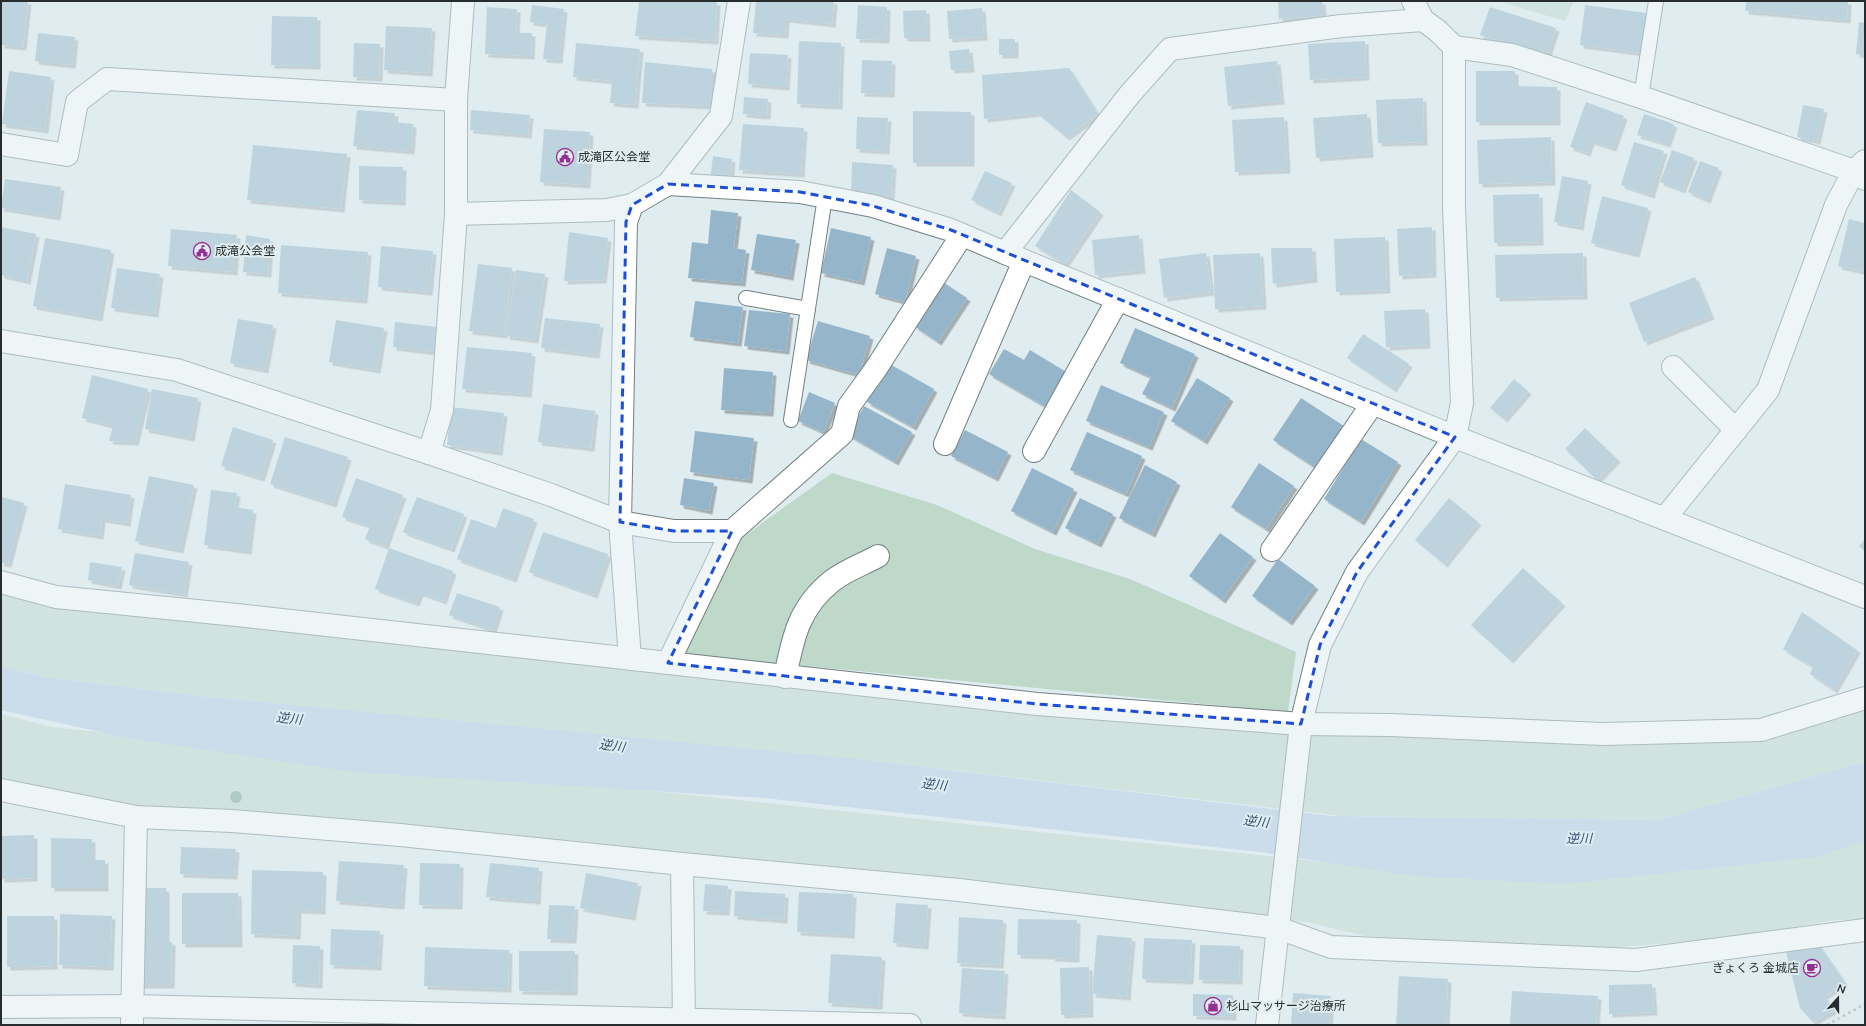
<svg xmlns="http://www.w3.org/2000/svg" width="1866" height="1026" font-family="'Nunito Sans','Noto Sans JP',sans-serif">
<defs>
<filter id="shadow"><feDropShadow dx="3.5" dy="3.5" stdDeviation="0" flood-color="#0004"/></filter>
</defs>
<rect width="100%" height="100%" fill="#dfedf0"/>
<g fill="#bed8c9">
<path d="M 1497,1 L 1574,1 L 1565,21 Z"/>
<path d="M 832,473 L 937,505 L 1035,549 L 1130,579 L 1296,652 L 1288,712 L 681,654 L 737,541 Z"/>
<path d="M 1,583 L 1096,709 L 1749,730 L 1865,696 L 1865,762 L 1658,820 L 1342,816 L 950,770 L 200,696 L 44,677 L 1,666 Z"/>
<path d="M 1,714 L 52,727 L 1323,862 L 1865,833 L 1865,919 L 1836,920 L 1728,938 L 1596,949 L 1365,936 L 1307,922 L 456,838 L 163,813 L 1,782 Z"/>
</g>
<path fill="#b3c7e4" d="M 1,666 L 44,677 L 200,696 L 856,759 L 1331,816 L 1658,820 L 1865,762 L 1865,841 L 1815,857 L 1563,884 L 1413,876 L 1261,852 L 764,798 L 352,772 L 128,738 L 1,710 Z"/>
<g fill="#95b6ca" filter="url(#shadow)">
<path d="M 1,1 L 28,1 L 23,47 L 1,45 Z"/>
<path d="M 639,1 L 717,2 L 715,41 L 635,36 Z"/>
<path d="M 756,1 L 834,1 L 832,24 L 786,19 L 785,35 L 753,33 Z"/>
<path d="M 1278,1 L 1322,1 L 1323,16 L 1279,19 Z"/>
<path d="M 1746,1 L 1848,1 L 1847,20 L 1745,11 Z"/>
<path d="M 532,5 L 564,9 L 559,60 L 543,59 L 547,24 L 530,22 Z"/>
<path d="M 858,5 L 887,7 L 886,40 L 856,39 Z"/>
<path d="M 1585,5 L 1647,13 L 1642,53 L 1580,45 Z"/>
<path d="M 487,7 L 517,9 L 516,33 L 532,33 L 531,56 L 485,54 Z"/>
<path d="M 1490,7 L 1556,28 L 1547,56 L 1480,35 Z"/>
<path d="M 982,8 L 984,37 L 949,39 L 947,11 Z"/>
<path d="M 926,10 L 927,38 L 904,38 L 903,11 Z"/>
<path d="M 272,16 L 317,17 L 317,66 L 271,65 Z"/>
<path d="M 1859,22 L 1865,23 L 1865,55 L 1856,54 Z"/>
<path d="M 386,26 L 432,28 L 429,73 L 384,70 Z"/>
<path d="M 38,33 L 75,37 L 72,65 L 35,61 Z"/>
<rect x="999" y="39" width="16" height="16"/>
<path d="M 799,41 L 841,43 L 839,106 L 797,104 Z"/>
<path d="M 1365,41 L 1366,77 L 1310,80 L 1308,44 Z"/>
<path d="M 354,43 L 380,44 L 379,78 L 353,77 Z"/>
<path d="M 576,43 L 640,49 L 635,105 L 610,103 L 612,81 L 573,77 Z"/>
<path d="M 969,49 L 971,69 L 951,70 L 949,51 Z"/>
<path d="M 750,53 L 788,55 L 786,87 L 748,84 Z"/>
<path d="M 862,60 L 892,61 L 891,94 L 861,93 Z"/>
<path d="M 1277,61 L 1281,101 L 1228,106 L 1224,67 Z"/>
<path d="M 645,62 L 712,69 L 712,106 L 642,103 Z"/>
<path d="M 1069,68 L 1098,114 L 1066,137 L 1037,113 L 984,119 L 982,75 Z"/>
<path d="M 9,71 L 51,77 L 45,130 L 2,124 Z"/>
<path d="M 1476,71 L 1515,71 L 1515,86 L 1557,87 L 1557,122 L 1476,122 Z"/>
<path d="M 744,97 L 768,99 L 767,116 L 743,114 Z"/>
<path d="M 1423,98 L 1424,142 L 1378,143 L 1376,100 Z"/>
<path d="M 1586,102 L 1624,116 L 1613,148 L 1591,141 L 1587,153 L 1570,147 Z"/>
<path d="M 1803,105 L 1824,109 L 1817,141 L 1797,137 Z"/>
<path d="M 357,110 L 395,113 L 394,122 L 413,124 L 411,151 L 353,146 Z"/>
<path d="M 471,110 L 530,115 L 528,135 L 470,130 Z"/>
<path d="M 913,111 L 971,112 L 971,163 L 913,163 Z"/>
<path d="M 1367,114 L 1370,154 L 1316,158 L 1313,118 Z"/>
<path d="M 1644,114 L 1674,124 L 1667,144 L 1637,135 Z"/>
<path d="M 857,117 L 888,118 L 886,151 L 856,149 Z"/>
<path d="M 1284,117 L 1287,170 L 1235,172 L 1232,120 Z"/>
<path d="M 743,124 L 804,128 L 801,174 L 739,170 Z"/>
<path d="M 544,129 L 590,132 L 587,185 L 540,182 Z"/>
<path d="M 1551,137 L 1552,182 L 1479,184 L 1477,140 Z"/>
<path d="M 1634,142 L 1664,151 L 1651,195 L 1621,185 Z"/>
<path d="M 253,145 L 347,154 L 341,209 L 247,200 Z"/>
<path d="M 1672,150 L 1694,158 L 1682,190 L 1660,182 Z"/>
<path d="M 713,156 L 732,159 L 730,182 L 710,180 Z"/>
<path d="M 1700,161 L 1719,168 L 1707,200 L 1688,192 Z"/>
<path d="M 852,162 L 893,165 L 891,197 L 851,195 Z"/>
<path d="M 359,166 L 403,167 L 402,202 L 359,200 Z"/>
<path d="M 985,171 L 1012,183 L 998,213 L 971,200 Z"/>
<path d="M 1562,176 L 1588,181 L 1580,227 L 1554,222 Z"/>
<path d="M 5,179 L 61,187 L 57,217 L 1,208 Z"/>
<path d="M 1071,190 L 1100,212 L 1065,264 L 1035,246 Z"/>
<path d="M 1539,194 L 1540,242 L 1494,243 L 1493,195 Z"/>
<path d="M 1602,196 L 1648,208 L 1636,254 L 1591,243 Z"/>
<path d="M 711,210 L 738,213 L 734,248 L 746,250 L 742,283 L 688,278 L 692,242 L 708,244 Z"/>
<path d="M 1849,219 L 1865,223 L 1865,272 L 1838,266 Z"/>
<path d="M 1,227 L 36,234 L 27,281 L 1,275 Z"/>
<path d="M 1432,227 L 1433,274 L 1399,276 L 1397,229 Z"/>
<path d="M 831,228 L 871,237 L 861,282 L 821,273 Z"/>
<path d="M 171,229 L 237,235 L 234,272 L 168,266 Z"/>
<path d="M 569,232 L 608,238 L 603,280 L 564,281 Z"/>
<path d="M 757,234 L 796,240 L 790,277 L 751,270 Z"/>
<path d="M 246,235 L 270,239 L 268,274 L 243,272 Z"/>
<path d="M 1139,235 L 1142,270 L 1095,275 L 1092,240 Z"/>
<path d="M 1385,237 L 1387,290 L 1336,292 L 1334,239 Z"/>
<path d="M 45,238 L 111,250 L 99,318 L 33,306 Z"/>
<path d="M 281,245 L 368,252 L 364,300 L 278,293 Z"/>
<path d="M 381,246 L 433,251 L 429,292 L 378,287 Z"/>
<path d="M 887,248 L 916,256 L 905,302 L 875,294 Z"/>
<path d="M 1271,248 L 1312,248 L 1314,279 L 1273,284 Z"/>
<path d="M 1206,253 L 1211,292 L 1164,298 L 1159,259 Z"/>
<path d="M 1260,253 L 1263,306 L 1215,309 L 1213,255 Z"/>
<path d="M 1583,253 L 1584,296 L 1496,298 L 1495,255 Z"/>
<path d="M 478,264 L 512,268 L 504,335 L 469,331 Z"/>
<path d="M 117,268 L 160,274 L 155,314 L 111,308 Z"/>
<path d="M 516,270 L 545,274 L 535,340 L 506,336 Z"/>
<path d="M 1695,277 L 1711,316 L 1644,342 L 1629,303 Z"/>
<path d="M 943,282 L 967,298 L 938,342 L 914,326 Z"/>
<path d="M 695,301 L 743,307 L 738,343 L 690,337 Z"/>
<path d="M 1425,309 L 1427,345 L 1386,347 L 1384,311 Z"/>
<path d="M 749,310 L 790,314 L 786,351 L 744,346 Z"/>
<path d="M 545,318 L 600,324 L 596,355 L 541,348 Z"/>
<path d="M 238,319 L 273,325 L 265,370 L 230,363 Z"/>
<path d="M 336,320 L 384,328 L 377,370 L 329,362 Z"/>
<path d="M 818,321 L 870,336 L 859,375 L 806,360 Z"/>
<path d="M 395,322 L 437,327 L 434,352 L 393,347 Z"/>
<path d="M 1135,328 L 1195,354 L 1172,408 L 1142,394 L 1151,377 L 1120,363 Z"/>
<path d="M 1363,334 L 1409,364 L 1393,389 L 1347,358 Z"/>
<path d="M 467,347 L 532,353 L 528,394 L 462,389 Z"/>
<path d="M 1004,349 L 1024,360 L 1030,350 L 1068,373 L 1048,408 L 989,374 Z"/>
<path d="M 888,363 L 934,389 L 913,427 L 867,402 Z"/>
<path d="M 724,368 L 773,372 L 770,413 L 721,410 Z"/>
<path d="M 92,375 L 148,389 L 135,442 L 109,441 L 113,426 L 82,418 Z"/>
<path d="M 1197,378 L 1230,398 L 1204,441 L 1171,421 Z"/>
<path d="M 1514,379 L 1528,391 L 1504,419 L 1490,408 Z"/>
<path d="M 1101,385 L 1164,412 L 1149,447 L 1086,421 Z"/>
<path d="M 152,389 L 198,398 L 191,438 L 145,429 Z"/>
<path d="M 809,392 L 835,403 L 823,432 L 798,421 Z"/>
<path d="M 1301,398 L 1344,426 L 1316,468 L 1273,440 Z"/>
<path d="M 543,404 L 595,411 L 591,448 L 538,442 Z"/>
<path d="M 864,406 L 912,432 L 895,462 L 848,435 Z"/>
<path d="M 451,407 L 504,413 L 499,452 L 447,445 Z"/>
<path d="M 233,427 L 273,440 L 261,478 L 221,466 Z"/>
<path d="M 1585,428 L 1617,459 L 1597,480 L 1565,449 Z"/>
<path d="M 965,430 L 1008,452 L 995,478 L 951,456 Z"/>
<path d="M 695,431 L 754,438 L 749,480 L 690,472 Z"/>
<path d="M 1087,432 L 1142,456 L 1126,494 L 1070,470 Z"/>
<path d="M 285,437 L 348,457 L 333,504 L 270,484 Z"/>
<path d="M 1361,439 L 1398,462 L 1361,522 L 1324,499 Z"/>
<path d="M 1259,463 L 1294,486 L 1266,529 L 1231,507 Z"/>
<path d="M 1145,465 L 1177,482 L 1152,534 L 1119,518 Z"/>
<path d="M 1032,468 L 1074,489 L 1053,532 L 1011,511 Z"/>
<path d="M 149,476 L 194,485 L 180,550 L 135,541 Z"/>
<path d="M 356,478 L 403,495 L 385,546 L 365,539 L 370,526 L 342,517 Z"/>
<path d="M 684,478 L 714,483 L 709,511 L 680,505 Z"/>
<path d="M 65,484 L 131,495 L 127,523 L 102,519 L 100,536 L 58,529 Z"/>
<path d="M 211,490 L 237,493 L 235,507 L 253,510 L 248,551 L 204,545 Z"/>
<path d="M 2,497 L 24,503 L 8,564 L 1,563 Z"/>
<path d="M 417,497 L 464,514 L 451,549 L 403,532 Z"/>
<path d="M 1080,498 L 1113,514 L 1098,544 L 1065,528 Z"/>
<path d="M 1449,498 L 1478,522 L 1444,564 L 1415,540 Z"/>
<path d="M 503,508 L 534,519 L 513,579 L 457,559 L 471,519 L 496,528 Z"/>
<path d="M 543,532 L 608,554 L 594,595 L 529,572 Z"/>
<path d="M 1220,533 L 1253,557 L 1222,600 L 1189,576 Z"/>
<path d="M 1865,539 L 1865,551 L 1859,546 Z"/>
<path d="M 389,548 L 453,571 L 443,601 L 420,593 L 416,603 L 375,589 Z"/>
<path d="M 135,553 L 189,562 L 184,594 L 129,585 Z"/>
<path d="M 1278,559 L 1315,586 L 1289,622 L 1252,596 Z"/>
<path d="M 90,562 L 122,567 L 118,586 L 88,580 Z"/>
<path d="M 1523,568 L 1562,603 L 1510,660 L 1471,625 Z"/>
<path d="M 457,593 L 500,607 L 493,630 L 449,615 Z"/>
<path d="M 1802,612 L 1857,650 L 1834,690 L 1810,674 L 1813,667 L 1783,649 Z"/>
<path d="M 34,835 L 34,878 L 1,879 L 1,836 Z"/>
<path d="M 51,838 L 92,839 L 92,860 L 105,860 L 105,888 L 51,888 Z"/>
<path d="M 181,847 L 236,849 L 234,876 L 180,874 Z"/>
<path d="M 339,861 L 404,865 L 401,906 L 336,901 Z"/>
<path d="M 420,863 L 460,864 L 459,906 L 419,905 Z"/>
<path d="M 490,863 L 539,868 L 537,901 L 486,897 Z"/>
<path d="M 252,870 L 323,872 L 322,911 L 298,910 L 297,936 L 251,934 Z"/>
<path d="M 586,873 L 638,883 L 632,917 L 580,908 Z"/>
<path d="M 705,884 L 728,886 L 726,912 L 703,911 Z"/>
<path d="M 137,888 L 166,888 L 166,941 L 172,942 L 171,985 L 137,985 Z"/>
<path d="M 735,891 L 785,894 L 784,920 L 734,916 Z"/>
<path d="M 799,892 L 853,894 L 851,935 L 797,932 Z"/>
<path d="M 182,893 L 238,893 L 239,944 L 182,944 Z"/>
<path d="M 896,903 L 928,905 L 925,946 L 893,943 Z"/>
<path d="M 549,905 L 575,906 L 573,940 L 547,939 Z"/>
<path d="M 60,914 L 112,916 L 110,967 L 59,965 Z"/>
<path d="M 7,916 L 54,916 L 54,966 L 7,967 Z"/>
<path d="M 959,917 L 1003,920 L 1000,965 L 957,963 Z"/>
<path d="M 1018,919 L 1077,920 L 1076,959 L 1052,958 L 1051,956 L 1017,955 Z"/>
<path d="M 331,929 L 380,931 L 378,967 L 330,965 Z"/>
<path d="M 1097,935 L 1132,938 L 1127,997 L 1092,994 Z"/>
<path d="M 1144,938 L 1192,940 L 1190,981 L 1142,979 Z"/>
<path d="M 1817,942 L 1845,983 L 1824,996 L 1834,1010 L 1813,1022 L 1800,1008 L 1786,952 Z"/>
<path d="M 293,945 L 320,946 L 319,985 L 292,983 Z"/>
<path d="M 1200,945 L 1240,946 L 1239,981 L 1199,980 Z"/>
<path d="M 425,947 L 509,950 L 508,989 L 424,986 Z"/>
<path d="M 519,951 L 575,951 L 574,992 L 519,991 Z"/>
<path d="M 831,954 L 882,957 L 879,1006 L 828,1003 Z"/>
<path d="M 1089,967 L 1090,1014 L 1061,1015 L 1060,968 Z"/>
<path d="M 962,968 L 1005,971 L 1002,1016 L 959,1013 Z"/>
<path d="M 1399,976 L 1448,979 L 1446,1025 L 1396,1025 Z"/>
<path d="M 1652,984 L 1654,1012 L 1609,1014 L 1609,985 Z"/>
<path d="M 1512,991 L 1598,996 L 1596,1025 L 1510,1025 Z"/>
<path d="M 1293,993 L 1331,996 L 1329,1025 L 1291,1025 Z"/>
<path d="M 1193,994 L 1233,995 L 1233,1017 L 1193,1016 Z"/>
</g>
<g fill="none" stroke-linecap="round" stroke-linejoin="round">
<g stroke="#738083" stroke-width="16">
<g id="service">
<path d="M 1641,97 L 1656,1"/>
<path d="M 746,298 L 808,309"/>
<path d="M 791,420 L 825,197"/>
</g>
</g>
<g stroke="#738083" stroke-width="24">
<g id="minor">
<path d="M 1413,1 L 1423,20 L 1438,31 L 1454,47 L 1512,55 L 1641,97 L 1854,171 L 1865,179"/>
<path d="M 1,144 L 67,155 L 77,102 L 107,79 L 456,100"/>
<path d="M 668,184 L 800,192 L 873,206 L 951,230 L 1005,253 L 1130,94 L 1170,49 L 1341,26 L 1423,20"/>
<path d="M 456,214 L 607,210 L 632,205"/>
<path d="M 1005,253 L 1455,437 L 1865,597"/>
<path d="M 1,341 L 177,370 L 429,453 L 551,495 L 620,522 L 626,222 L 632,205 L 668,184 L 721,116 L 739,1"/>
<path d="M 1673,367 L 1736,430"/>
<path d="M 945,444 L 1024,261"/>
<path d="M 1034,451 L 1118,299"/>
<path d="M 429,453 L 442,410 L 456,214 L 456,100 L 463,1"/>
<path d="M 1665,518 L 1768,390 L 1836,205 L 1854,171 L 1865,161"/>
<path d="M 1272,550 L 1373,403"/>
<path d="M 1,582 L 56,597 L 237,615 L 1037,704 L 1301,724 L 1390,725 L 1603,734 L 1761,730 L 1865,698"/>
<path d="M 630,659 L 620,522 L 674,531 L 732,531 L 842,434 L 849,406 L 875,370 L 962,235"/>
<path d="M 668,663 L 732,531"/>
<path d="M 785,677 C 793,637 799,607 832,581 C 846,570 864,564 878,556"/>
<path d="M 1,790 L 136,817 L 232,821 L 400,835 L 682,864 L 959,890 L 1278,928 L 1331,947 L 1636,960 L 1865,930"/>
<path d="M 682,864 L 684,1025"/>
<path d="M 1,1007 L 132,1006 L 910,1025"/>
<path d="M 132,1025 L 136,817"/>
<path d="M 1267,1025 L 1301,724 L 1320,645 L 1357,572 L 1455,437 L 1462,403 L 1454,208 L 1454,47"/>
</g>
</g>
<path stroke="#99a4a7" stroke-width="2.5" stroke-dasharray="3 3" stroke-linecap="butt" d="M 1827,1025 L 1865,1004"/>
<use href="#service" stroke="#fff" stroke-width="14"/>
<use href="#minor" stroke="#fff" stroke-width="22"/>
</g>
<circle fill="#7aa193" cx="236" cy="797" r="6"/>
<path d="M0 0H1866V1026H0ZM 668,184 L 800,192 L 873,206 L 951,230 L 1455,437 L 1357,572 L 1320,645 L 1301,724 L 1037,704 L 668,663 L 732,531 L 674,531 L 620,522 L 626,222 L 632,205 Z" fill="#dfedf0" fill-opacity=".55" fill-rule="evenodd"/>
<path fill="none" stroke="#1d4ed8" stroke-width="3" stroke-dasharray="8 5" stroke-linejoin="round" d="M 668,184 L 800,192 L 873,206 L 951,230 L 1455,437 L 1357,572 L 1320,645 L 1301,724 L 1037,704 L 668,663 L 732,531 L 674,531 L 620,522 L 626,222 L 632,205 Z"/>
<defs>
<g id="civic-ring" transform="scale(0.9)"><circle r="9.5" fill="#dfedf0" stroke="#962f93" stroke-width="1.5"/><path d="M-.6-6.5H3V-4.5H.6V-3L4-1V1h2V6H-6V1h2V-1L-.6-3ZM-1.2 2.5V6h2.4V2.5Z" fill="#962f93"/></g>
<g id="cafe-ring" transform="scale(0.9)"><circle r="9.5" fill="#dfedf0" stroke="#962f93" stroke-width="1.5"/><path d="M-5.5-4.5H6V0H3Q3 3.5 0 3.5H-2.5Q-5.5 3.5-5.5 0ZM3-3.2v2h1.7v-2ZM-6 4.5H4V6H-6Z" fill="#962f93"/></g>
<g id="shop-ring" transform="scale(0.9)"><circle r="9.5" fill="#dfedf0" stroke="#962f93" stroke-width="1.5"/><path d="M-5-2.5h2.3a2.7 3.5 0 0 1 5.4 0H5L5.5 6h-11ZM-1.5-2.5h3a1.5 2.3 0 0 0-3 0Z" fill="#962f93"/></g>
</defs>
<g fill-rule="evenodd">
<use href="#civic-ring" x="565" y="157"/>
<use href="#civic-ring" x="202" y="251"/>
<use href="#cafe-ring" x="1812" y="968"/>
<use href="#shop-ring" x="1213" y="1006"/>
</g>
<g text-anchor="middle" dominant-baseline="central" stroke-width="4" stroke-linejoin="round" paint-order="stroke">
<g font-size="12" fill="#272d2e" stroke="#dfedf0" text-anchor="start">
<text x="578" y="157">成滝区公会堂</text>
<text x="215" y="251">成滝公会堂</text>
<text x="1799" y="968" text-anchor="end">ぎょくろ 金城店</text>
<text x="1226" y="1006">杉山マッサージ治療所</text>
</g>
<g font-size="13" font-style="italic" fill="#324f77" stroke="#dfedf0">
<text transform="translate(289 719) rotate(5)">逆川</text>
<text transform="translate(612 746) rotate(8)">逆川</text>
<text transform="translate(934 785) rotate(6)">逆川</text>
<text transform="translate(1256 822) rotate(6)">逆川</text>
<text x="1579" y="839">逆川</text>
</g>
</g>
<rect width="1866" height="1026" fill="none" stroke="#272d2e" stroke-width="4"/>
<g transform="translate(1838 998) rotate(21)" stroke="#dfedf0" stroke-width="3" paint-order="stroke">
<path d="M0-3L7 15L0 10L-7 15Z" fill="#272d2e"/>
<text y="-6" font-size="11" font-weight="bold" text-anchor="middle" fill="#272d2e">N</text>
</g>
</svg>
